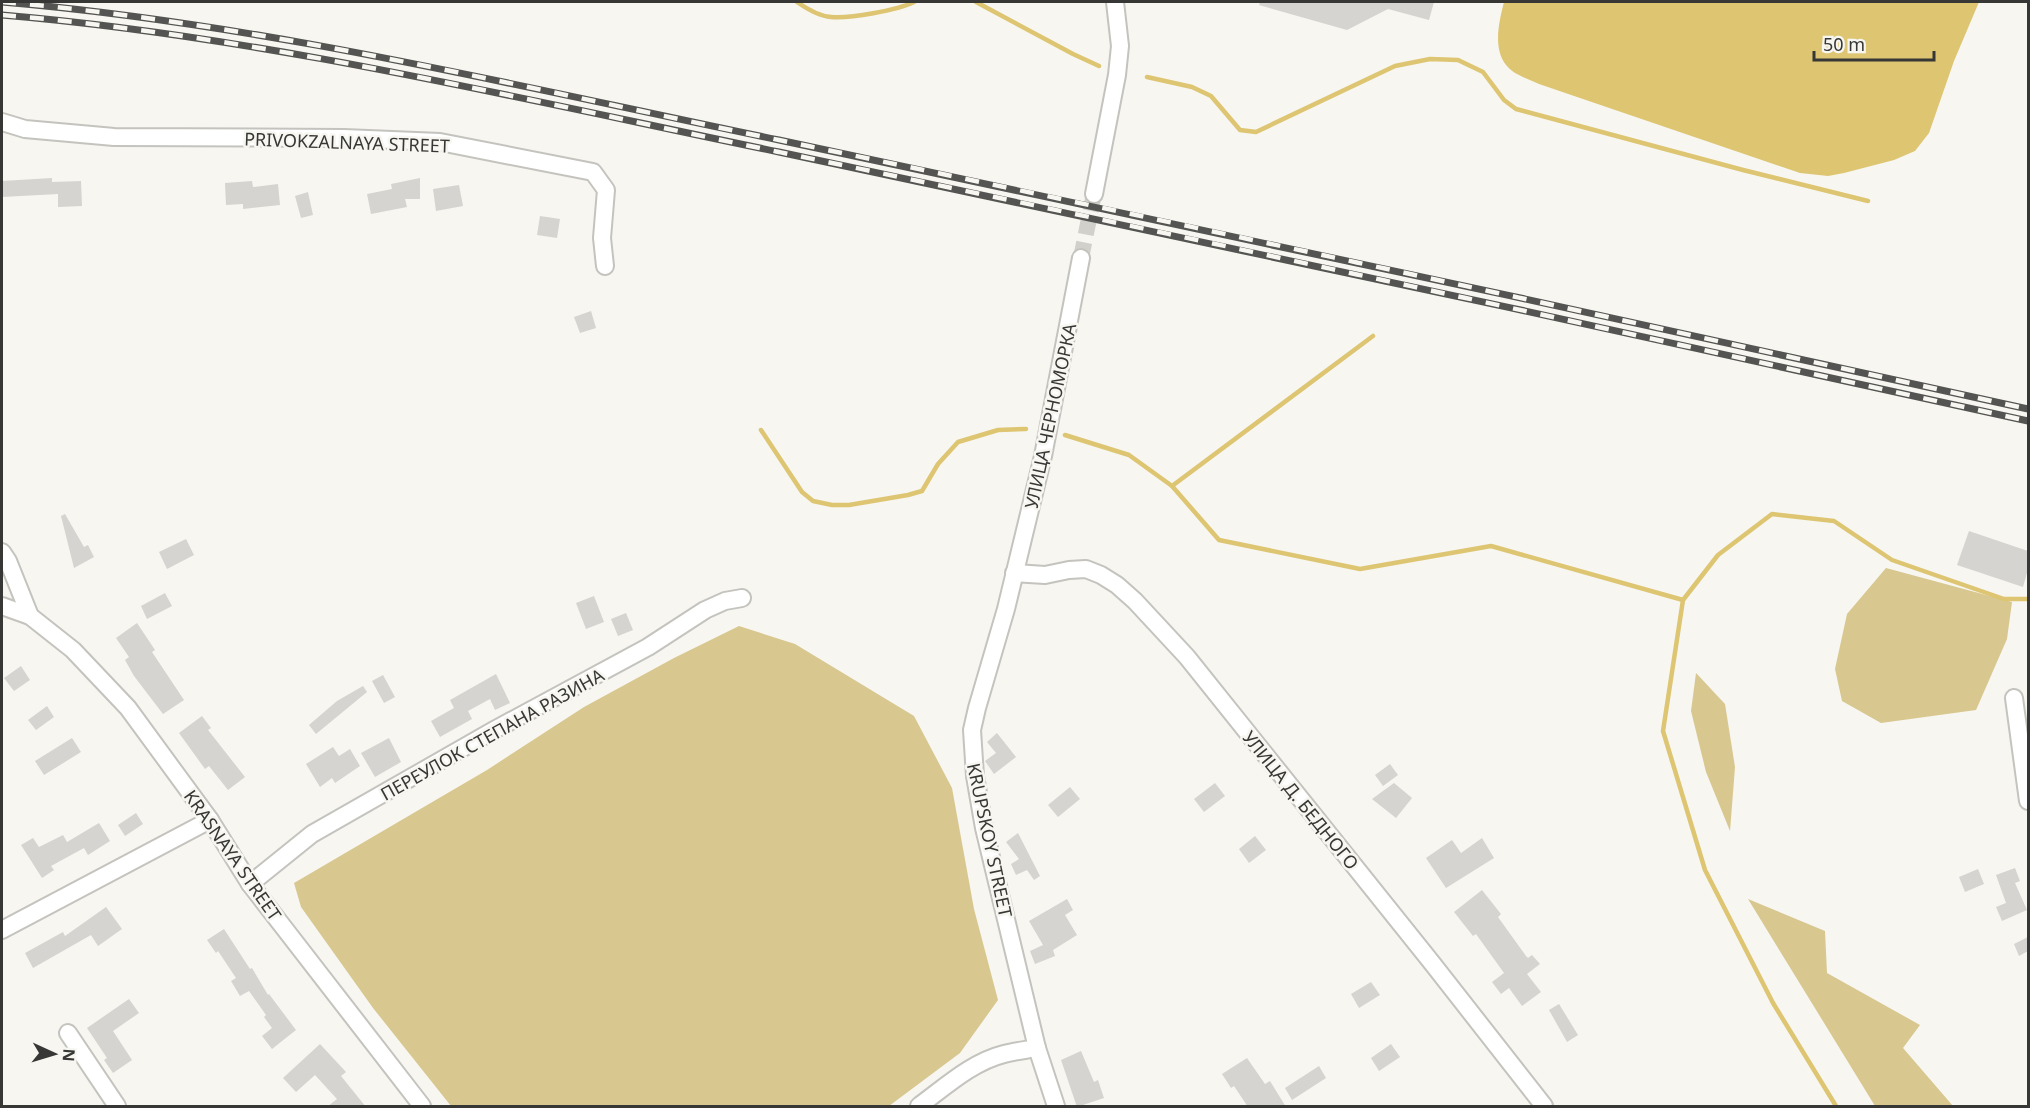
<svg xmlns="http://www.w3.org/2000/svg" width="2030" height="1108" font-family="'Noto Sans',sans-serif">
<rect width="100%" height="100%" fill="#f7f6f1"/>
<g fill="#d8c78f">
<path d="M 1886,568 L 2012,602 L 2007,639 L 1976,710 L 1881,723 L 1842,701 L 1835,669 L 1847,614 Z"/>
<path d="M 739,626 L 795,644 L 914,716 L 952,788 L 974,909 L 998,1000 L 960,1053 L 889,1106 L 451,1106 L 373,1008 L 301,907 L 294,883 L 487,770 L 584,707 L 674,658 Z"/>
<path d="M 1696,673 L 1725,704 L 1735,767 L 1730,831 L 1706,772 L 1691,711 Z"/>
<path d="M 1748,899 L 1825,931 L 1827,973 L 1920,1025 L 1903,1048 L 1953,1106 L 1875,1106 Z"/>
</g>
<path fill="#ddc572" d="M 1504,2 L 1979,2 L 1954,61 L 1929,133 L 1915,151 L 1894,160 L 1844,173 L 1828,176 L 1800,173 L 1539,84 C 1532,81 1524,78 1517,74 C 1490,59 1498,26 1504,2 Z"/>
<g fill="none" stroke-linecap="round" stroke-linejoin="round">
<g stroke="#ddc572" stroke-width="4.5">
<path d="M 797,2 C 807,9 818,16 831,17 C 849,19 898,10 914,2"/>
<path d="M 976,2 L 1073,54 L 1099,66"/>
<path d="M 1147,77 L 1192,87 L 1211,96 L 1240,130 L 1256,132 L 1395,66 L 1430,59 L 1458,60 L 1483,72 L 1504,100 L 1516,109 L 1743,170 L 1868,201"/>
<path d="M 761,430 L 802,492 L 813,501 L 832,505 L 849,505 L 908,495 L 922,491 L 938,464 L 958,442 L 998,430 L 1026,429"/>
<path d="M 1065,435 L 1129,455 L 1172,486 L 1219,540 L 1360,569 L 1491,546 L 1683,600"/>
<path d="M 1172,486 L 1373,336"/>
<path d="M 1836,1106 L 1773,1003 L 1705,870 L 1663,731 L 1683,600 L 1718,555 L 1772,514 L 1834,521 L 1892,560 L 2004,599 L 2028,599"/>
</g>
</g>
<g fill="#d5d4d0">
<path d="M 1260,2 L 1434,2 L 1429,20 L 1388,9 L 1347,30 L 1259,5 Z"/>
<path d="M 52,178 L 52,182 L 81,181 L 82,206 L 58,207 L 58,194 L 2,197 L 2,181 Z"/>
<path d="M 420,178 L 420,199 L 405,199 L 407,207 L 371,214 L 367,194 L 392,189 L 391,184 Z"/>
<path d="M 252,181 L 253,187 L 278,184 L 280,205 L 243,209 L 243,204 L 226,205 L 225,183 Z"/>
<path d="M 459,185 L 463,206 L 436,211 L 433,189 Z"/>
<path d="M 308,192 L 313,215 L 301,218 L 295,196 Z"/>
<path d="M 540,216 L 560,219 L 557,238 L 537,235 Z"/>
<path d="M 591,311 L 596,328 L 580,333 L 574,317 Z"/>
<path d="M 65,514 L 84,547 L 88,545 L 94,557 L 74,568 L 61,516 Z"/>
<path d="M 1969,531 L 2028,551 L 2028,569 L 2023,587 L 1957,565 Z"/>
<path d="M 186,539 L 194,555 L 167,569 L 159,552 Z"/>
<path d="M 165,593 L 172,606 L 147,619 L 141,606 Z"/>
<path d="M 594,596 L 604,622 L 586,629 L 576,603 Z"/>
<path d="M 626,613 L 633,630 L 618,636 L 611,619 Z"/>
<path d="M 137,623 L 155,650 L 152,652 L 184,700 L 163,714 L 134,676 L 125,660 L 129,657 L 116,638 Z"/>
<path d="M 21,666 L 30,680 L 14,691 L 4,678 Z"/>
<path d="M 496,674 L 510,703 L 495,710 L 490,699 L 468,711 L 472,719 L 440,737 L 431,721 L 454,708 L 450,700 Z"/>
<path d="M 383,675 L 395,697 L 384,703 L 372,681 Z"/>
<path d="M 363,686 L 367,692 L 316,734 L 309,725 L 337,701 Z"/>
<path d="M 47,706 L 54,717 L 36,730 L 28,720 Z"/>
<path d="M 202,716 L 211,728 L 208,730 L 245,777 L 228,790 L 209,766 L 205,769 L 179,733 Z"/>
<path d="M 997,733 L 1016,757 L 994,774 L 985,761 L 996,753 L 987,742 Z"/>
<path d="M 72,738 L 81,752 L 44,775 L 35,761 Z"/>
<path d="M 389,738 L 401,762 L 375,777 L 361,753 Z"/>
<path d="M 333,747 L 339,756 L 350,749 L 360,766 L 335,783 L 332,778 L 320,787 L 306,764 Z"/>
<path d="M 1390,764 L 1398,775 L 1383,786 L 1375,775 Z"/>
<path d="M 1215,783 L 1225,796 L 1204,812 L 1194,799 Z"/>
<path d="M 1394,783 L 1412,798 L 1396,818 L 1372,799 Z"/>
<path d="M 1070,787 L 1080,799 L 1058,817 L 1048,805 Z"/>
<path d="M 136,813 L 143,824 L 125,836 L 118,825 Z"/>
<path d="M 99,823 L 110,841 L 88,855 L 84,848 L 51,866 L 54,870 L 42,878 L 21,845 L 33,838 L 39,847 L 63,835 L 67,842 Z"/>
<path d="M 1018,833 L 1040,876 L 1034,880 L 1027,870 L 1016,875 L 1011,864 L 1019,859 L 1006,842 Z"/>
<path d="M 1255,836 L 1266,850 L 1249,863 L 1239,849 Z"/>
<path d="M 1482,838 L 1494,858 L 1446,888 L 1426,858 L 1452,840 L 1461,853 Z"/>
<path d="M 2015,868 L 2020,881 L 2015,883 L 2027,910 L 2002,921 L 1996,907 L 2006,903 L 1996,875 Z"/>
<path d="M 1978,869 L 1984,884 L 1965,892 L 1959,877 Z"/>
<path d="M 1482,890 L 1501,914 L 1498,917 L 1526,956 L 1528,958 L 1532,955 L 1540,964 L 1527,974 L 1541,992 L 1522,1006 L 1509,988 L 1501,994 L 1492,982 L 1504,973 L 1476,934 L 1473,936 L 1454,912 Z"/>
<path d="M 1067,899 L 1073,910 L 1065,915 L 1077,935 L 1053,950 L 1055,956 L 1035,964 L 1030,951 L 1043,945 L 1029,921 Z"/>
<path d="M 106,907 L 122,929 L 98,946 L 91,935 L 33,968 L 25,953 L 63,932 L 65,936 Z"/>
<path d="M 224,929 L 250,969 L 252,968 L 268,995 L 269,994 L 296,1030 L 272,1049 L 262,1036 L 272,1028 L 264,1017 L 266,1015 L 249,991 L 240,996 L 231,981 L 236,978 L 218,951 L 216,953 L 207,940 Z"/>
<path d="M 2028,937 L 2028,951 L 2019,956 L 2014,944 Z"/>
<path d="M 1371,982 L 1380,995 L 1359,1008 L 1351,994 Z"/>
<path d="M 129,999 L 139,1013 L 113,1031 L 132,1060 L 113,1073 L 104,1060 L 107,1058 L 87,1028 Z"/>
<path d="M 1559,1004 L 1578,1035 L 1567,1042 L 1549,1010 Z"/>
<path d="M 320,1044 L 346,1072 L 341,1076 L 366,1107 L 327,1107 L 337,1099 L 315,1075 L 296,1092 L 283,1078 Z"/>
<path d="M 1391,1044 L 1400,1057 L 1379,1071 L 1371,1058 Z"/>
<path d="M 1081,1051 L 1094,1082 L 1098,1080 L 1104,1098 L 1077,1107 L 1061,1060 Z"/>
<path d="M 1247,1058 L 1265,1084 L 1270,1081 L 1286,1107 L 1248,1107 L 1234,1086 L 1231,1088 L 1222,1074 Z"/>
<path d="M 1319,1066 L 1326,1078 L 1292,1100 L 1285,1088 Z"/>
</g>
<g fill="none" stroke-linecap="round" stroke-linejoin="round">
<path stroke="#d1d0cb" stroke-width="16" stroke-dasharray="16 8" stroke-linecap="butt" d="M 1081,258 L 1094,194"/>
<g stroke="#c4c3be" stroke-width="20">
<g id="minor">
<path d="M 2,122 L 25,129 L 114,137 L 344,138 L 440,142 L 593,172 L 606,190 L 602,238 L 605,266"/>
<path d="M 1094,194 L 1117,75 L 1120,46 L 1115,2"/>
<path d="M 2,552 L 8,561 L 30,616"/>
<path d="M 1014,573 L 1045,575 L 1069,570 L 1086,569 L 1101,575 L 1117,585 L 1135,601 L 1187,657 L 1432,963 L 1544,1106"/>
<path d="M 2,606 L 30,616 L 73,650 L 128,708 L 210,820 L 250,884 L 422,1106"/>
<path d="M 2014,698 L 2028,801"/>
<path d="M 250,884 L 312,834 L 496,729 L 648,647 L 705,610 L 725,601 L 742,598"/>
<path d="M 2,930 L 210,820"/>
<path d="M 68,1033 L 117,1106"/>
<path d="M 919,1106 C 945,1087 972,1062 1004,1054 C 1015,1051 1026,1050 1037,1048"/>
<path d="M 1056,1106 L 1037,1048 L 984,828 L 975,776 L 972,730 L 977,708 L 1006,609 L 1043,456 L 1081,258"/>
</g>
</g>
<use href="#minor" stroke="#fff" stroke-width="16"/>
<g stroke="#545452" stroke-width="7">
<g id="rail">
<path d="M 2,2 C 264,24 521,87 779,140 C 1196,226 1612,318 2028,409"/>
<path d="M 2,15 C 264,37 521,99 779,152 C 1196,238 1612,330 2028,421"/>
</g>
</g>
<use href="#rail" stroke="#f7f6f1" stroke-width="4.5" stroke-dasharray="14" stroke-linecap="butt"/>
</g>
<g text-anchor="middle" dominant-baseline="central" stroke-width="5" stroke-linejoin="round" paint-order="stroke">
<g font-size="18" fill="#373735" stroke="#f7f6f1">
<text transform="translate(347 142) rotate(2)">PRIVOKZALNAYA STREET</text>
<text transform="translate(1050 416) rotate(-78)">УЛИЦА ЧЕРНОМОРКА</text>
<text transform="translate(492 734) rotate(-29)">ПЕРЕУЛОК СТЕПАНА РАЗИНА</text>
<text transform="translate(1301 800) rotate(51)">УЛИЦА Д. БЕДНОГО</text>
<text transform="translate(990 840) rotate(78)">KRUPSKOY STREET</text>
<text transform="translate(233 855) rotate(55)">KRASNAYA STREET</text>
</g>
</g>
<rect width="2030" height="1108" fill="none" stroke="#373735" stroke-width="6"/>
<g transform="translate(54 1054) rotate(94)" stroke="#f7f6f1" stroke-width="4.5" paint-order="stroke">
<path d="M0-4.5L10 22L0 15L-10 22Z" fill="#373735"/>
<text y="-9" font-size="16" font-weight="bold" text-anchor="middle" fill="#373735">N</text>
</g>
<path d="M1814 51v9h120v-9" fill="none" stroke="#373735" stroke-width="3"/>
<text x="1823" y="51" font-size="18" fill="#373735" stroke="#f7f6f1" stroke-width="4.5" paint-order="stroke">50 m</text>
</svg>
